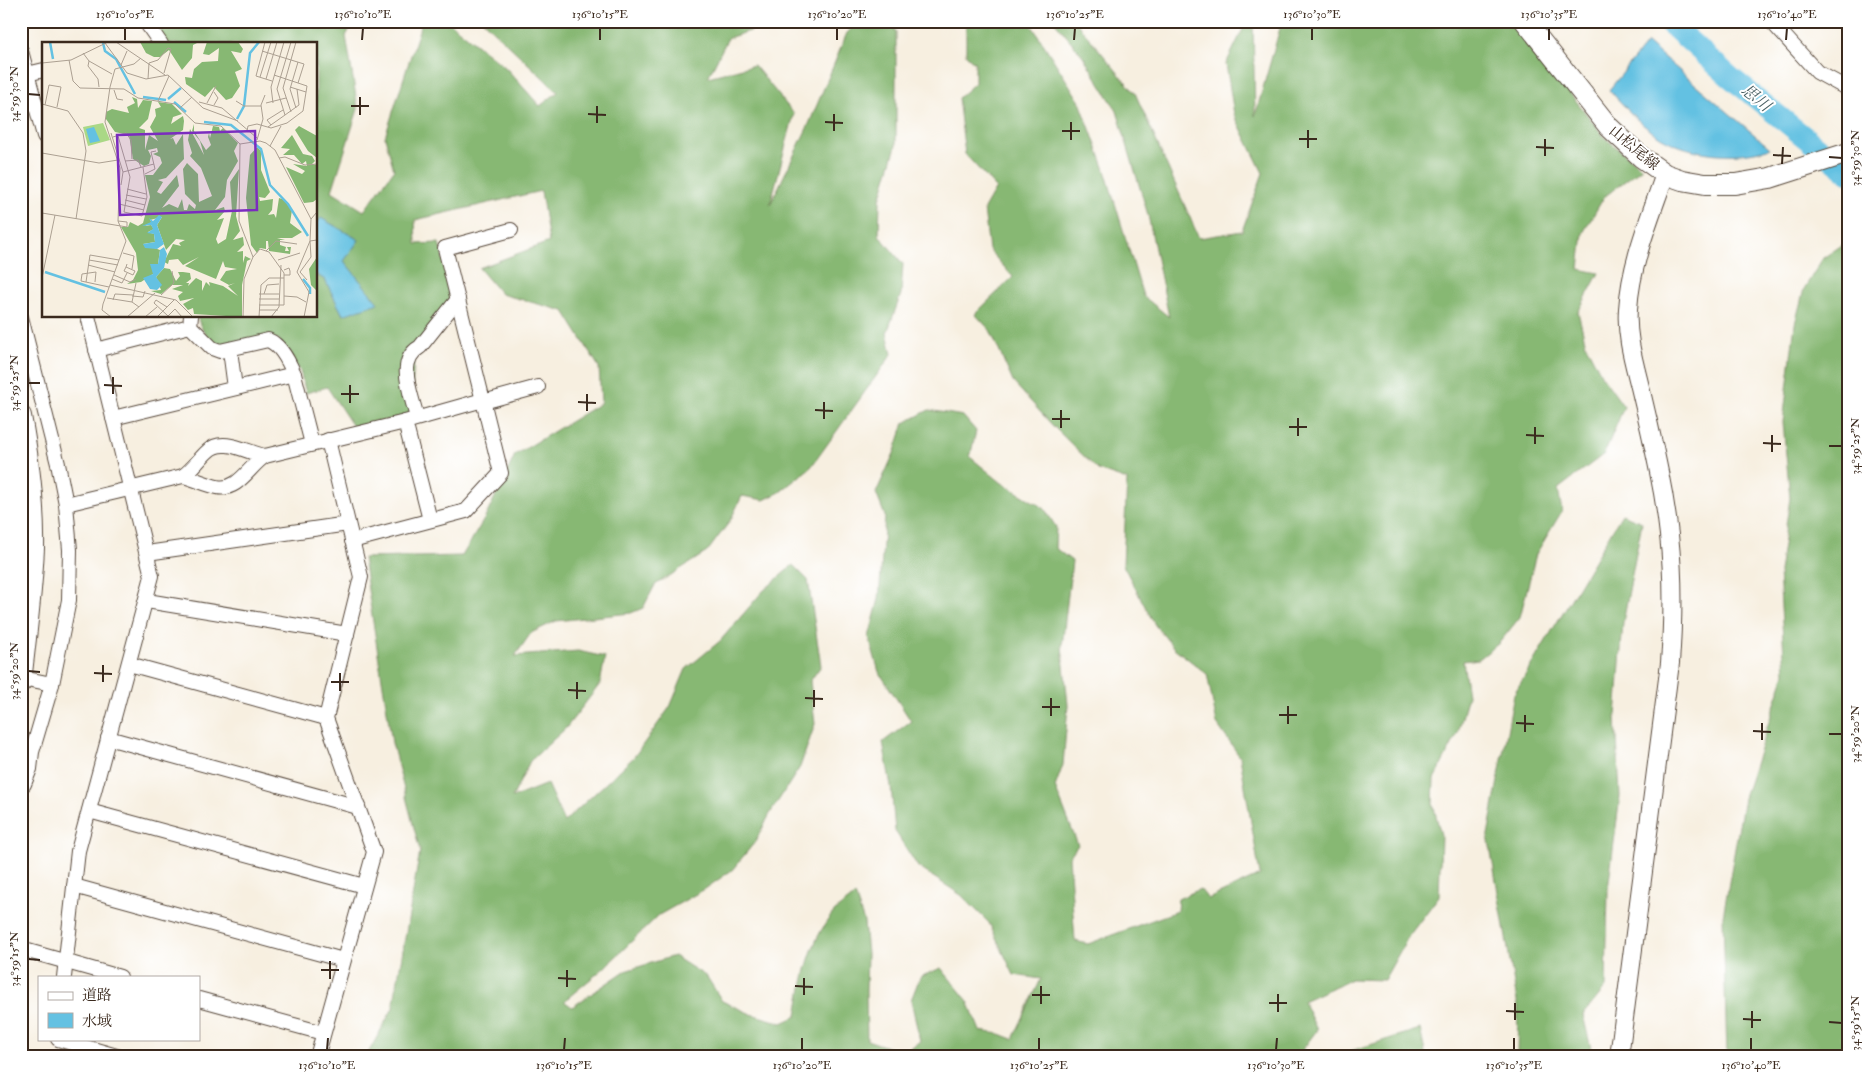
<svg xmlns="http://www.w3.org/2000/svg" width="1869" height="1078" font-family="'IM FELL Double Pica','Noto Serif JP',serif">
<rect width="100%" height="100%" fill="#fff"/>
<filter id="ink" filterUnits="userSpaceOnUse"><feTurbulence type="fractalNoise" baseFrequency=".02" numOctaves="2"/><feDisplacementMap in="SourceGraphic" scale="10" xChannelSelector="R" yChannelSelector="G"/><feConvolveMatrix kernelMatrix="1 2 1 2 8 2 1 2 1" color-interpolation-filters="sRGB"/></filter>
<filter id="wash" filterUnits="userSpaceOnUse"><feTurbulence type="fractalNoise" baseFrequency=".0096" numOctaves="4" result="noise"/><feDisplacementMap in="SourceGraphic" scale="20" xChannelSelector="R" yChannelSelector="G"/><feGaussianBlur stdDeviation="1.12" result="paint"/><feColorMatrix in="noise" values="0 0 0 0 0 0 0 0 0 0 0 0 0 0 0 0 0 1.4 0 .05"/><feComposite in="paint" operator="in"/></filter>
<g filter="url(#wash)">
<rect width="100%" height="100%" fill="#f7efe0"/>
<g fill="#87b873" stroke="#617148">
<path d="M 152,21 L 354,21 L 346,36 L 358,109 L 332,191 L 364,211 L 394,170 L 385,137 L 422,21 L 448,21 L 506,68 L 540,106 L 558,92 L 483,21 L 781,21 L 728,38 L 708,77 L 754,65 L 794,114 L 770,205 L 809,124 L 847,33 L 859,21 L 890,21 L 896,32 L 896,146 L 880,199 L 879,235 L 903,264 L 901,294 L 887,333 L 892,354 L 811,467 L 780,492 L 764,500 L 742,496 L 730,521 L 707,552 L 655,585 L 643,608 L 631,613 L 556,621 L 531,633 L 515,656 L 578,651 L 605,657 L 600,684 L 566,728 L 530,761 L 512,798 L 547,784 L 564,822 L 634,757 L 670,707 L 686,669 L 720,641 L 763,591 L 793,565 L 808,580 L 821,666 L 810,681 L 815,724 L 800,767 L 771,812 L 755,842 L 732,870 L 705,889 L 659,915 L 604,968 L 564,1001 L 572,1007 L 625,971 L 674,956 L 707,977 L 722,1001 L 751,1014 L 782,1023 L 797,1016 C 803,979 809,942 834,912 C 840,906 849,901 855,895 L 864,922 L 867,954 L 866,991 L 867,1040 L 904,1053 L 920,1041 L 911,1000 L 920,977 L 941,968 L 968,1001 L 980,1031 L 1000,1034 L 1013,1039 L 1041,979 L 1014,975 L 989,923 L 961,895 L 918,867 L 895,831 L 891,786 L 883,742 L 911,721 L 879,672 L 869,637 L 879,599 L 885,516 L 876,493 L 895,451 L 904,423 L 929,410 L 963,416 L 976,431 L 970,457 L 1002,483 L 1044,508 L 1056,527 L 1055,548 L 1072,561 L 1062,646 L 1068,705 L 1063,765 L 1055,787 L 1078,845 L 1069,857 L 1075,941 L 1088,944 L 1177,911 L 1178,899 L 1200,889 L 1208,899 L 1260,875 L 1240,757 L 1217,724 L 1207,674 L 1174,648 L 1155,625 L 1123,565 L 1127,480 L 1098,470 L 1054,427 L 1013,382 L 990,330 L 975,314 L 1013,277 L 989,250 L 984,209 L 996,188 L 965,154 L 958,98 L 975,83 L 975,63 L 966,55 L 966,21 L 1029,21 L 1080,102 L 1104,167 L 1143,296 L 1169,317 L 1148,215 L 1117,111 L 1083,56 L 1054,21 L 1075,21 L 1135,93 L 1199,238 L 1242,231 L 1263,173 L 1234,114 L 1226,64 L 1247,21 L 1253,21 L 1255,116 L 1282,21 L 1514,21 L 1605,138 L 1642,168 L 1604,197 L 1583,233 L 1579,269 L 1599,273 L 1578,312 L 1586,345 L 1602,376 L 1624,407 L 1604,454 L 1558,489 L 1562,511 L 1536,554 L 1520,617 L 1499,643 L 1479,659 L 1463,661 L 1468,695 L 1458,733 L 1434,779 L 1433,804 L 1441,835 L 1439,896 L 1408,937 L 1384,980 L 1351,979 L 1303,1001 L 1317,1030 L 1297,1057 L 366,1057 L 393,1008 L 420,851 L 392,743 L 363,558 L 462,556 L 486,516 L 515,455 L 601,403 L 599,367 L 564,311 L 501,294 L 479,268 L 549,242 L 541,191 L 415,220 L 416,244 L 439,243 L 452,292 L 450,304 L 418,344 L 415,343 L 411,407 L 408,415 L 354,428 L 327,387 L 306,393 L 300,371 L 278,339 L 223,346 C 208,343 201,330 197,316 L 316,316 L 316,274 L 325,280 L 343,315 L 377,302 L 344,261 L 359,240 L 321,218 L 316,224 L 316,44 L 167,44 Z"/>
<path d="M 1848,241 L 1848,1057 L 1727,1057 L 1723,916 L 1744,798 L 1785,673 L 1779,572 L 1790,498 L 1783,422 L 1795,324 L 1804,289 L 1823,258 Z"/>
<path d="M 1622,514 L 1642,522 L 1623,622 L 1616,717 L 1620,796 L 1608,889 L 1606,987 L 1583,1015 L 1593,1057 L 1517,1057 L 1518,1007 L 1488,835 L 1514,694 Z"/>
<path d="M 1420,1029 L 1426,1057 L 1332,1057 Z"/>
</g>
<g fill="#64c1e2" stroke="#507680">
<path d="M 1647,43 L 1770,148 C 1735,160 1685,155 1654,133 C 1637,122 1623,104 1609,90 Z"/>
<path d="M 321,218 L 359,240 L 344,261 L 378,303 L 343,315 L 325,280 L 316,274 L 316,224 Z"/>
</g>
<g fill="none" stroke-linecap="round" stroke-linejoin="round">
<path stroke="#64c1e2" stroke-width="22" d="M 1667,21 L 1730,77 L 1848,172"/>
</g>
</g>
<g filter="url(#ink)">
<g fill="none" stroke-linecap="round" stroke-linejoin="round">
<g stroke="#57483b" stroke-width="16">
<g id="minor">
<path d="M 145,21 L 161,44"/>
<path d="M 1771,21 L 1817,72 L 1848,89"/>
<path d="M 21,51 L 44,136"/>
<path d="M 27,74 L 44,70"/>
<path d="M 191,316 L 190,326 L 212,348 L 220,351 L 268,340 C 281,345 289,362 294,374 L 312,444"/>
<path d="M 21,317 L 58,464 L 66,504 L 70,550 L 69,600 L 52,684 L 22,678"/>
<path d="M 96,350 L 190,326"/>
<path d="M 230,350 L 235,388"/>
<path d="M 483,402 L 538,387"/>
<path d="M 113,418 L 294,374"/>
<path d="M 417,418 C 412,395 395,361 420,347 L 458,299"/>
<path d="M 405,422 L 430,520"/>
<path d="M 183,476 C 193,469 199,459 208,451 C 223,436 248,453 265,456"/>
<path d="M 66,504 L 183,476 C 195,479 205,484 217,487 C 238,492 250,465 265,456 L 405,422 L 483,400"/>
<path d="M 352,541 L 466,511 L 501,473 L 445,248 L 511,230"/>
<path d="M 147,553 L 348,524"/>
<path d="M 147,601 L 347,634"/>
<path d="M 129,664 L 326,718"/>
<path d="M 108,738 L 358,807"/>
<path d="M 21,784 L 24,784 L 30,769 L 32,752 L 52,684"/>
<path d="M 89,811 L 364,886"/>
<path d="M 74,886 L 343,960"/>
<path d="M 21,949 L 120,977"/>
<path d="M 64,977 L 78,851 L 152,576 L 88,316"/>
<path d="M 199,999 L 323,1033"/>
<path d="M 58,1039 L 120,1057"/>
<path d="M 317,1057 L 374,852 L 326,718 L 361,577 L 328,440"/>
</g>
</g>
<g stroke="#57483b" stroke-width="20">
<path id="tertiary" d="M 1619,1057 L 1670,663 C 1675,594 1673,540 1659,472 C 1653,442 1646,412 1639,383 C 1633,359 1626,334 1628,309 C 1631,262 1650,218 1665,174"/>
</g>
<g stroke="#57483b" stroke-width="22">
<g id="secondary">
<path d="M 1525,21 L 1609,127 L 1641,157 L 1665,174 L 1682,180 L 1705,184 L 1735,184 L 1770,178 L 1848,153"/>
<path d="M 21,416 C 29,460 35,504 34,548 C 32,593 26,637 21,682"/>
</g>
</g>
<use href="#minor" stroke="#fff" stroke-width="14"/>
<use href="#tertiary" stroke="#fff" stroke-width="18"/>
<use href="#secondary" stroke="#fff" stroke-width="20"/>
</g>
</g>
<path fill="none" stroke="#3b2a1e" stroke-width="2" d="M 125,40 L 125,28M 362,40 L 363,28M 600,40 L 600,28M 837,40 L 837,28M 1074,40 L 1075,28M 1312,40 L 1312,28M 1549,40 L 1549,28M 1786,40 L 1787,28M 28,94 L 40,95M 351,106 L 369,106M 588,114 L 606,115M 360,115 L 360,97M 825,122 L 843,123M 597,123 L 597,106M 834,131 L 834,114M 1062,131 L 1080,131M 1299,139 L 1317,139M 1071,140 L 1071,122M 1536,147 L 1554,148M 1308,148 L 1308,130M 1773,155 L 1791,156M 1545,156 L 1545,139M 1829,157 L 1842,158M 1782,164 L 1783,147M 28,383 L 40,383M 104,385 L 122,386M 113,394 L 113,377M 341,394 L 359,394M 578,402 L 596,403M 350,403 L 350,385M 815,410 L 833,411M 587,411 L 587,394M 824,419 L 824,402M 1052,419 L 1070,419M 1289,427 L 1307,427M 1061,428 L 1061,410M 1526,435 L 1544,436M 1298,436 L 1298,418M 1763,443 L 1781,444M 1535,444 L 1535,427M 1829,446 L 1842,446M 1772,452 L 1772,435M 28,671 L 40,672M 94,673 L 112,674M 103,682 L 103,665M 331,682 L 349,682M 568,690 L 586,691M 340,691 L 340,673M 805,698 L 823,699M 577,699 L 577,682M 814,707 L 814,690M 1042,707 L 1060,707M 1279,715 L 1297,715M 1051,716 L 1051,698M 1516,723 L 1534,724M 1288,724 L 1288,706M 1753,731 L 1771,732M 1525,732 L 1525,715M 1829,734 L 1842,734M 1762,740 L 1762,723M 28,959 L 40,960M 321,970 L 339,970M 558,978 L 576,979M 330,979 L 330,961M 795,986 L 813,987M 567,987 L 567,970M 804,995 L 804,978M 1032,995 L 1050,995M 1269,1003 L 1287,1003M 1041,1004 L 1041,986M 1506,1011 L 1524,1012M 1278,1012 L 1278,994M 1743,1019 L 1761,1020M 1515,1020 L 1515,1003M 1829,1022 L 1842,1023M 1752,1028 L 1752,1011M 327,1050 L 328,1038M 564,1050 L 565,1038M 802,1050 L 802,1038M 1039,1050 L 1039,1038M 1276,1050 L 1277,1038M 1514,1050 L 1514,1038M 1751,1050 L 1751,1038"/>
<g text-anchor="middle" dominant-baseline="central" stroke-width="4" stroke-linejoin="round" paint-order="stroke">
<g font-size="15" fill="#3b2a1e" stroke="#fff">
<text transform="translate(1634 148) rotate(40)">山松尾線</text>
</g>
<g font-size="16" font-style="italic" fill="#495f63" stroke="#fff">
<text transform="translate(1756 98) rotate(39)">思川</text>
</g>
</g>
<g transform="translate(42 42)">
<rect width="275" height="275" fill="#f7efe0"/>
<path d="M 61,81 L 68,98 L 46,104 L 41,85 Z" fill="#aad886"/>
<path d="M 98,0 L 157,0 L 151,3 L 150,16 L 140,28 L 127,8 L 118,15 L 112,15 L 104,11 ZM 165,0 L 196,0 L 201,7 L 199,11 L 189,9 L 200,27 L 193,30 L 198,44 L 190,56 L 184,58 L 172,45 L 163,55 L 144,42 L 143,35 L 150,36 L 152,27 L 160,20 L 176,19 L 177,6 L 167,13 L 161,12 ZM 90,55 L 95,57 L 96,66 L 101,58 L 110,59 L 106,77 L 97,86 L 103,88 L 103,108 L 107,93 L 116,99 L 108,85 L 114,74 L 113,67 L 119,65 L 116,60 L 130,62 L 140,72 L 131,75 L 129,82 L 141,74 L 142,79 L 141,88 L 128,97 L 131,96 L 134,103 L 141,92 L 142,117 L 124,136 L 116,138 L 121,140 L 115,150 L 119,152 L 135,133 L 137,144 L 120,166 L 127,162 L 136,166 L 140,157 L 142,168 L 145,168 L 147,162 L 153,167 L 154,163 L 143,152 L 141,127 L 145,121 L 156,132 L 157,160 L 170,154 L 159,126 L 148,114 L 150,111 L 146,98 L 148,87 L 162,113 L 158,99 L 150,89 L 152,82 L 152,89 L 164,108 L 169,103 L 166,95 L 167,91 L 168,96 L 171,84 L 177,85 L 178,89 L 181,86 L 196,101 L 192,109 L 196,119 L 185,138 L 183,155 L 173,168 L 182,165 L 183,169 L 175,178 L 182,176 L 174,197 L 176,202 L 184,197 L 190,169 L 188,140 L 197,127 L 194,174 L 198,189 L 191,198 L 201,195 L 202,203 L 195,210 L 201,209 L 201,221 L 203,214 L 209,217 L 205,219 L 200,243 L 200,275 L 152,272 L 151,266 L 146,268 L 141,262 L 152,256 L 138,259 L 136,254 L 141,250 L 130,247 L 141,243 L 130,243 L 119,252 L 109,249 L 119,248 L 114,235 L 122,226 L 128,227 L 134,239 L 138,234 L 136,230 L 141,230 L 148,231 L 149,237 L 144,241 L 147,241 L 146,244 L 154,236 L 160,239 L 160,249 L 164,240 L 168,244 L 167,240 L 181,244 L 196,254 L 186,244 L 193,241 L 187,243 L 178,238 L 184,229 L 195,227 L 183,225 L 181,219 L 174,237 L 143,224 L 157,215 L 141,223 L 136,217 L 127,218 L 126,222 L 122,220 L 131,202 L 139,204 L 137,201 L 143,198 L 134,197 L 124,208 L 115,183 L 120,175 L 108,178 L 110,180 L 103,184 L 109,183 L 112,187 L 106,190 L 112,192 L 113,200 L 101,202 L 118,208 L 116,222 L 111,232 L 99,240 L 85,242 L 91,238 L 96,228 L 94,211 L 79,185 L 86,185 L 88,180 L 96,184 L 101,181 L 108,155 L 103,133 L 111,133 L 120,121 L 118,115 L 111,112 L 116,110 L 115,106 L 106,108 L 109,114 L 107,122 L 102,124 L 91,117 L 87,93 L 73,90 L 64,77 L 64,70 L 70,67 L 87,71 L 85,65 L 93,61 ZM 257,84 L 275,94 L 275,116 L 266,109 L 253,88 ZM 250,93 L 261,112 L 270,114 L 273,119 L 270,122 L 275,123 L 275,157 L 271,160 L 262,161 L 244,125 L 260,132 L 263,129 L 251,122 L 265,124 L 264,119 L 260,122 L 252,113 L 241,113 L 248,107 L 239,106 ZM 215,105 L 219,109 L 219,128 L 228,150 L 223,156 L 217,155 L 218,159 L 231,157 L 230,168 L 226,173 L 232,172 L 234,176 L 237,156 L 243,158 L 250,168 L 248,181 L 260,190 L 250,196 L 235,196 L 243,198 L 238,198 L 238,203 L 244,205 L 243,209 L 247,209 L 245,205 L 249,205 L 248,212 L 227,209 L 226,199 L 224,199 L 224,207 L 218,206 L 215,211 L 209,203 L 204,156 L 208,113 ZM 275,215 L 275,249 L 269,243 L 267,227 Z" fill="#87b873"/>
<path d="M 52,85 L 58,99 L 48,101 L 44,87 ZM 117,173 L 120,175 L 115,183 L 122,202 L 115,207 L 103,206 L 101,202 L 113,200 L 112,192 L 105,191 L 111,187 L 109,183 L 100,184 L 109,180 L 107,176 L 111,179 ZM 122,205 L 125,212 L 122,226 L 114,235 L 120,243 L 115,248 L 108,247 L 101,236 L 111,232 L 108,222 L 116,222 L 118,208 Z" fill="#64c1e2"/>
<path fill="none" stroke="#64c1e2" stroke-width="2.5" d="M 8,0 L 11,17M 61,1 L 63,9 L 74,17 L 93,52M 101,55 L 124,58M 126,57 L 139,46M 132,60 L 144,70M 195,77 L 202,64 L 208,11 L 217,0M 162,80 L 189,83 L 219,107 L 228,143 L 246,162 L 266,194M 3,230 L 63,250M 261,237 L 268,246 L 268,252"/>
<path fill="none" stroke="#aca092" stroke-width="1" d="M 74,0 L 123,33M 223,0 L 214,34 L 230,39M 63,1 L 85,31 L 104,37 L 126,33 L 161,66 L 196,79M 220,9 L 262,22 L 256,41M 41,11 L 47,19 L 70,32M 27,18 L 31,39 L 38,46 L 82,47 L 96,56 L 133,62 L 153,81 L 179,84 L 198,102 L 218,99 L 224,101 L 233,108 L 269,177M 47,19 L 46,24 L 56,37 L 57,45M 0,21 L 29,18 L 66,0M 79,23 L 85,9M 218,35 L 229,0M 106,37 L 107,21 L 116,18 L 126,6 L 129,7 L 122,31M 224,37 L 235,0M 68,45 L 73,27 L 92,22 L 99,16M 68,45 L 63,80 L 78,126 L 76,179 L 84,199 L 61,262 L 60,268 L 69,275M 248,45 L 264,50M 72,48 L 75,57 L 81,58M 172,50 L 176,56 L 172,63M 116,59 L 127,34M 194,59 L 202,64 L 219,64M 157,60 L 180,66 L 215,96M 165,61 L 174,44M 224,61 L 244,56M 231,61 L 229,45 L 242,0M 0,62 L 26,69 L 41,91 L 44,109 L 34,177M 3,63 L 7,43 L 19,45 L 15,65M 138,66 L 150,55M 254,66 L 248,47 L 256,20M 249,70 L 241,46 L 254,0M 243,73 L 257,63 L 255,47M 229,83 L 225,78 L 241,68M 226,85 L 243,73 L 235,47 L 249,0M 205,89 L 206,84 L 215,82 L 229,86 L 245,81 L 261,69 L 265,44 L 232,33M 69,91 L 81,130 L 79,143M 76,94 L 88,135 L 82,170 L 100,174 L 105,155 L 101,125M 71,95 L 84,91 L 89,98 L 90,117M 215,98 L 221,77 L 219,63 L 223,53M 198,102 L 197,179 L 211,215 L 202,237 L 201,275M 228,104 L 239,84M 0,111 L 57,121 L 76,118M 237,116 L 243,115 L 263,123 L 275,122M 83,119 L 96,118 L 99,125M 81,130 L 112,122M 103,132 L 113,127 L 109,110 L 114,109M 85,147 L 104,152M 84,153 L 104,157M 83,158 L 103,163M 77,162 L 102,168M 0,171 L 85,185 L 85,180 L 76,179M 224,209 L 234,199 L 255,202M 81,211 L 92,214 L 90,227M 211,215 L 218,207 L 227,210 L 242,231 L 242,263 L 217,263M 47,218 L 76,223M 236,218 L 258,211M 46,223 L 73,230M 84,225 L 93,229 L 91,233 L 82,229 L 84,225 L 85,222M 242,228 L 247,226 L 248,229 L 248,233 L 242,233M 72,233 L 88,240 L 94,237M 0,236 L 13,173M 70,237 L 80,241 L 85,231M 265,238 L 258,230 L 269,215 L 268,199 L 275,198M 44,240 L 48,213 L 77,218M 53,240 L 54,230 L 40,232 L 39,239 L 67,245M 68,243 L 134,258 L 151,275M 217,252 L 237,252M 222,252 L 225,243 L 237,242M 119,253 L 132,241 L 130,229M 90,254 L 101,255 L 103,249M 242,254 L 255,255 L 264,260M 65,256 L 90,260 L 97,265M 217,257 L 237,257M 71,258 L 73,252 L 91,253M 90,260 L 94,241M 125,265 L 114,258 L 112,261 L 126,274M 217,268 L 236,268M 126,274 L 133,267 L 140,275M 85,275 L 113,251M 103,275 L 115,265M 115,275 L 132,258M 217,275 L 219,243 L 227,236 L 242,236M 229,275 L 237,265 L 239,223M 262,275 L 267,250 L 255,230 L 268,199 L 269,177 L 275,170"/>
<path fill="#7b2cbf" fill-opacity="0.15" stroke="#7b2cbf" stroke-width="2.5" d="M 213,89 L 215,168 L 78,173 L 75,93 Z"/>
<rect width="275" height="275" fill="none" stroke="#3b2a1e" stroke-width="2.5"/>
</g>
<rect width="1869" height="1078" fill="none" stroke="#fff" stroke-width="55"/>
<rect x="38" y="976" width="162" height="65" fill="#ffffff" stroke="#b1aaa5"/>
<rect x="48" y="992" width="25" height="8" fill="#ffffff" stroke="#b1aaa5"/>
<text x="82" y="1000" font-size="15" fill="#3b2a1e">道路</text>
<rect x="48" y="1013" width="25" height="15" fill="#64c1e2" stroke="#b1aaa5"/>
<text x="82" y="1026" font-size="15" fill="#3b2a1e">水域</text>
<rect x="28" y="28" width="1814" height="1022" fill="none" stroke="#3b2a1e" stroke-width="2"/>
<g font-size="12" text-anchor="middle" fill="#3b2a1e">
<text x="125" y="18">136°10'05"E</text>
<text x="363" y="18">136°10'10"E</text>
<text x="600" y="18">136°10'15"E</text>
<text x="837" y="18">136°10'20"E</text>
<text x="1075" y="18">136°10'25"E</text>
<text x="1312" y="18">136°10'30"E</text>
<text x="1549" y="18">136°10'35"E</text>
<text x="1787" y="18">136°10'40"E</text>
<text transform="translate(14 94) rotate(-90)" y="4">34°59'30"N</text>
<text transform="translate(1855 158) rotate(-90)" y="4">34°59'30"N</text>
<text transform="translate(14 383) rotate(-90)" y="4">34°59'25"N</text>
<text transform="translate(1855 446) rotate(-90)" y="4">34°59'25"N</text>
<text transform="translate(14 671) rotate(-90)" y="4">34°59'20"N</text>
<text transform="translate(1855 734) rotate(-90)" y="4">34°59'20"N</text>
<text transform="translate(14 959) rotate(-90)" y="4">34°59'15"N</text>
<text transform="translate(1855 1023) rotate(-90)" y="4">34°59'15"N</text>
<text x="327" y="1069">136°10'10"E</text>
<text x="564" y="1069">136°10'15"E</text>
<text x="802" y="1069">136°10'20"E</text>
<text x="1039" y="1069">136°10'25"E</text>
<text x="1276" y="1069">136°10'30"E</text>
<text x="1514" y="1069">136°10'35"E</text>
<text x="1751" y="1069">136°10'40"E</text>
</g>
</svg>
